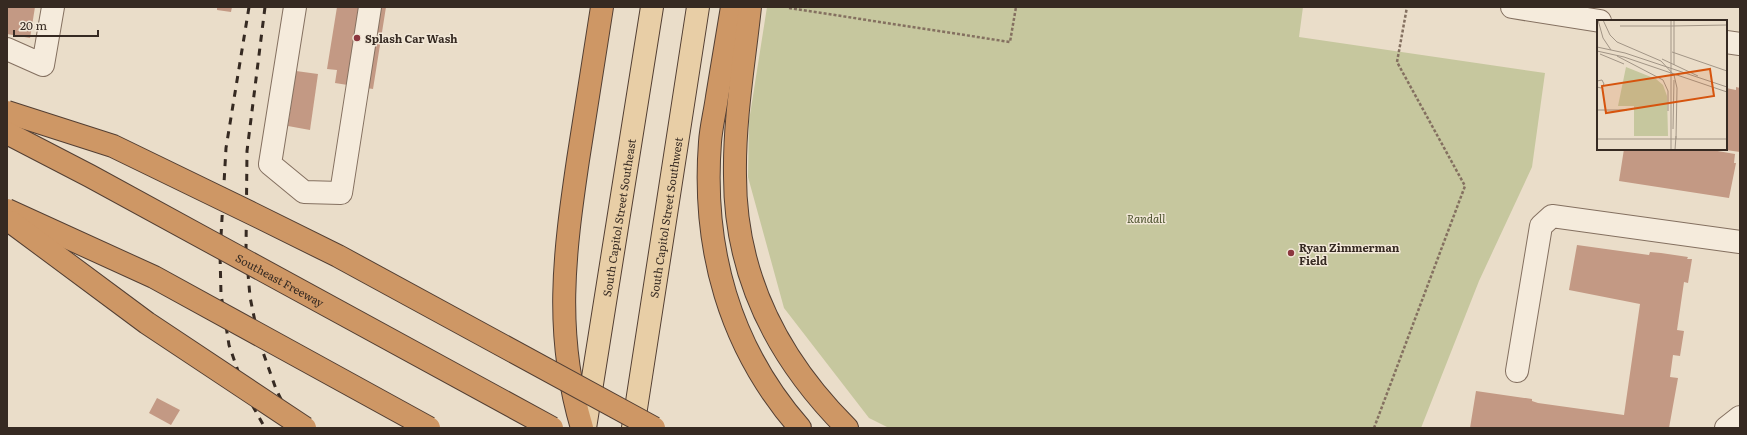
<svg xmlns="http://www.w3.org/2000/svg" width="1747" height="435" font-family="Literata,serif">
<rect width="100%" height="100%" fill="#eaddc9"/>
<path fill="#c6c79e" d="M 767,7 L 1303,7 L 1299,37 L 1545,73 L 1532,167 L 1479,281 L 1421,428 L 889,428 L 869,418 L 784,308 L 748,177 L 749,121 Z"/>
<g fill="#c39984">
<path d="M 7,7 L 35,7 L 30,38 L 7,34 Z"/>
<path d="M 217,7 L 232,7 L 231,12 L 217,10 Z"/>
<path d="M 337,7 L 386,7 L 373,89 L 335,83 L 337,70 L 327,69 Z"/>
<path d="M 296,71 L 318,74 L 310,130 L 288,126 Z"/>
<path d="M 1736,87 L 1740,88 L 1740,152 L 1726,150 L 1726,88 L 1736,90 Z"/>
<path d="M 1624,149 L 1706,149 L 1735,154 L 1734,163 L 1736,163 L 1729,198 L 1619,181 Z"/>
<path d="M 1577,245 L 1649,255 L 1650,252 L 1661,253 L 1688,257 L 1687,259 L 1692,259 L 1688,283 L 1684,282 L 1677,330 L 1684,331 L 1680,356 L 1673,355 L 1670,377 L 1678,378 L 1669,428 L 1470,428 L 1476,391 L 1532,399 L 1532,401 L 1538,403 L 1624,415 L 1640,304 L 1569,290 Z"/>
<path d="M 157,398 L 180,410 L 171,425 L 149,413 Z"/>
</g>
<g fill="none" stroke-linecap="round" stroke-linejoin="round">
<g stroke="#847060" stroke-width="24">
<g id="minor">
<path d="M 295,7 L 270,164 L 304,192 L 341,193 L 370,7"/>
<path d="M 1512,7 L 1600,21"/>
<path d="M 1726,42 L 1740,44"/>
<path d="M 7,49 L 43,65 L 53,7"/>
<path d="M 1517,371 L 1541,226 L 1552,216 L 1740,242"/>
<path d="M 1726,428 L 1740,417"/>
</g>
</g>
<g stroke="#533f33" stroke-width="24">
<g id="major">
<path id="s1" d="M 585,428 L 652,7"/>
<path id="s2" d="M 633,428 L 698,7"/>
</g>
</g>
<g stroke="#533f33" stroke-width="24">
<g id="highway">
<path d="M 732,7 C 727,37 722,67 717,97 C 715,112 711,127 710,142 C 702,248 729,347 800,428"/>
<path d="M 750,7 C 744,63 734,120 735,176 C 735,275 778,359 847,428"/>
<path d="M 582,428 C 554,334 564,255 578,160 C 586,109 594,58 602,7"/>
</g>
</g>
<g stroke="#847060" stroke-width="2.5" stroke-dasharray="3 2" stroke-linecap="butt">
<path d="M 789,8 L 1010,42 L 1016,7"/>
<path d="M 1374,428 L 1465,186 L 1397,62 L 1407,7"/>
</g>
<use href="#minor" stroke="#f5ebdc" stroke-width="22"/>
<use href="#major" stroke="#e8cea6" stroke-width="22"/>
<use href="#highway" stroke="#ce9765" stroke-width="22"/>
<g stroke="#362a22" stroke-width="3" stroke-dasharray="7 7" stroke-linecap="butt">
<path d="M 249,7 L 226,148 L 220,254 L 221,294 L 229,345 L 246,394 L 265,428"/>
<path d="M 265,7 L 247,151 L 246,250 L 250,297 L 259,341 L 276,389 L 295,428"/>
</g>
<g stroke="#533f33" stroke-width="24" stroke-linecap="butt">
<g id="highway-bridge">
<path d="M 7,112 L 113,146 L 251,213 L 338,256 L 654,428"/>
<path id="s3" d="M 7,133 L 90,176 L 552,428"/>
<path d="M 7,210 L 154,277 L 429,428"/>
<path d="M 11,222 L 147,323 L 305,428"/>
</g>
</g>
<use href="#highway-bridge" stroke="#ce9765" stroke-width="22"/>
</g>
<g fill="#8c373f" stroke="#f2e8d8" stroke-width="1.5">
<circle cx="357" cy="38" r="4"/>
<circle cx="1291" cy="253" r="4"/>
</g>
<g text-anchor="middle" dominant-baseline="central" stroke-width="3" stroke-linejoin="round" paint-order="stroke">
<g font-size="11" font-weight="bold" fill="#362a22" stroke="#f2e8d8" text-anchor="start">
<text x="365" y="38">Splash Car Wash</text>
<text x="1299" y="247">Ryan Zimmerman<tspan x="1299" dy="13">Field</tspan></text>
</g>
<g font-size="11" fill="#362a22" stroke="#f2e8d8">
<text stroke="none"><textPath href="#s1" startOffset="213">South Capitol Street Southeast</textPath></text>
<text stroke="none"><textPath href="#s2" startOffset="213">South Capitol Street Southwest</textPath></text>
<text stroke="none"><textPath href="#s3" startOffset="310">Southeast Freeway</textPath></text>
</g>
<g font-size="11" font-style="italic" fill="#4a502b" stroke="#f2e8d8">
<text x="1146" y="218">Randall</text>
</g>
</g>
<g transform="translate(1597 20)">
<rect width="130" height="130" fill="#eaddc9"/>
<path d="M 29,47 L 59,59 L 66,65 L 70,76 L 71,116 L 37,116 L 37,86 L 21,86 Z" fill="#c6c79e"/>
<path fill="none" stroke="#a29586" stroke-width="1" d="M 1,0 L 6,18 L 14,30M 6,0 L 13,15 L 20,22 L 64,41 L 77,55 L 80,68 L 79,119M 77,0 L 77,45M 23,6 L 74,6M 74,6 L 130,5M 0,27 L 28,33 L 130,67M 0,31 L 27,37 L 130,72M 75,32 L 130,51M 3,34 L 27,44M 20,36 L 66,60 L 71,71 L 71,91M 65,39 L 101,56M 0,61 L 5,60 L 7,64 L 4,68 L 0,67M 0,90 L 30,90M 76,109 L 77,60M 0,119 L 130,119M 74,130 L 74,0M 78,130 L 79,116"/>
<path fill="#d6540e" fill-opacity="0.15" stroke="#d6540e" stroke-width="2" d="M 113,49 L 117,76 L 9,93 L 5,66 Z"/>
<rect width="130" height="130" fill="none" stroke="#362a22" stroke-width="2"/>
</g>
<rect width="1747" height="435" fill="none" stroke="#362a22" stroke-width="16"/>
<path d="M14 30v6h84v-6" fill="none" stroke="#362a22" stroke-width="2"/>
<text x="20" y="30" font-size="12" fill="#362a22" stroke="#f2e8d8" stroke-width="3" paint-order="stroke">20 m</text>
</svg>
